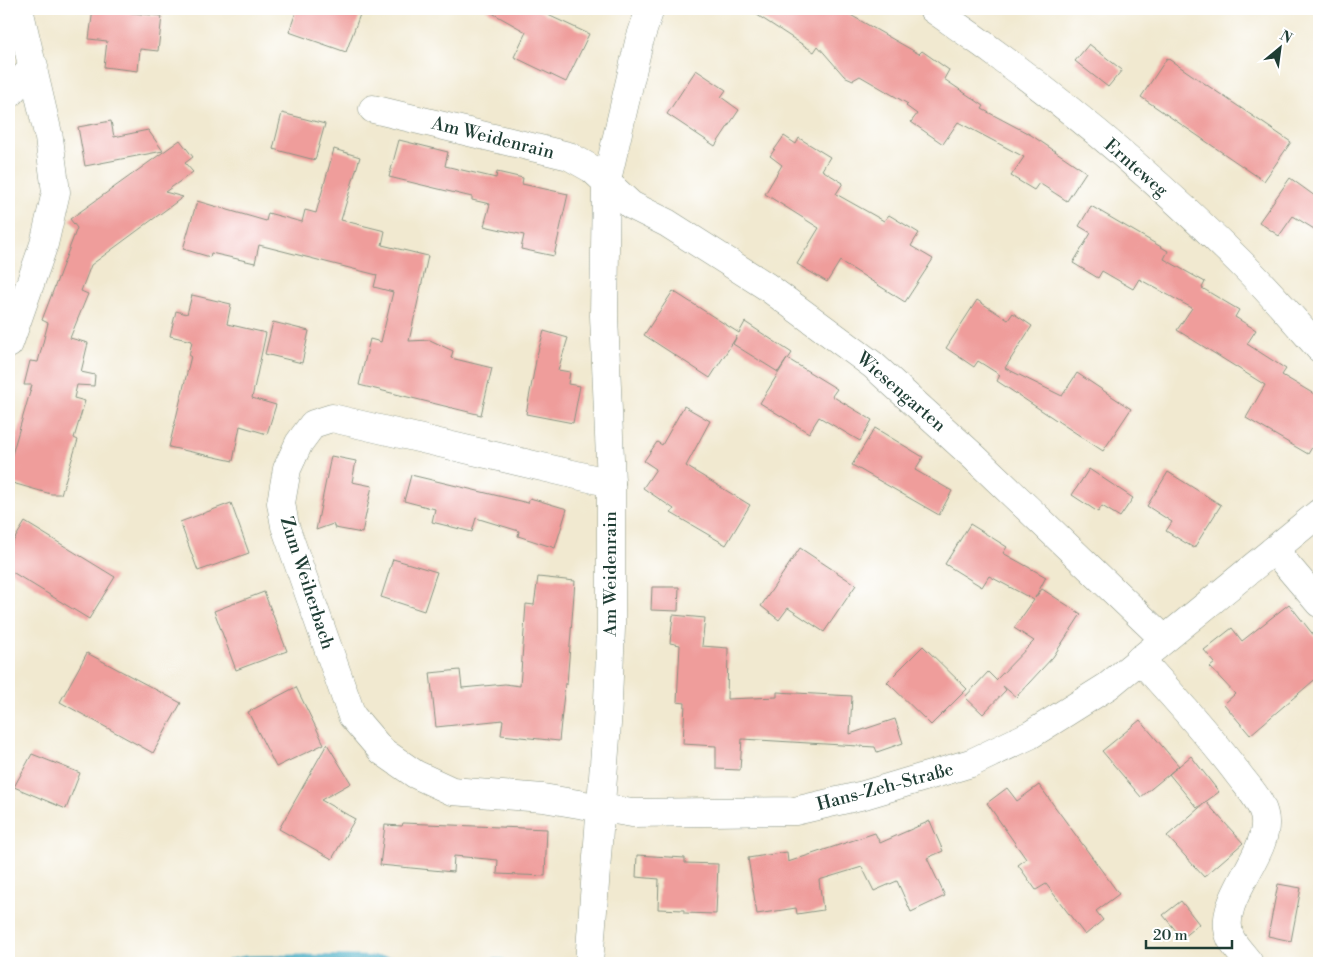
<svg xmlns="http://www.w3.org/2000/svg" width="1328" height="972" font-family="'Libre Bodoni',serif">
<rect width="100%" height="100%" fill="#fff"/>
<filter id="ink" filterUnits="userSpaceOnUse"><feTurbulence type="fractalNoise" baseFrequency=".02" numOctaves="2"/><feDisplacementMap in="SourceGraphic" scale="10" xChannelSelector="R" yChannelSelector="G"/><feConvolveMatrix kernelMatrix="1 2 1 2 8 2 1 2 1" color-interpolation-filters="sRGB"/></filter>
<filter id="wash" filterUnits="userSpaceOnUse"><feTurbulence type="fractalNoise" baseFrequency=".0096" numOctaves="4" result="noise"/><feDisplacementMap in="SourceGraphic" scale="20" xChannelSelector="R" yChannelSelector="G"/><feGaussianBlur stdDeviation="1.12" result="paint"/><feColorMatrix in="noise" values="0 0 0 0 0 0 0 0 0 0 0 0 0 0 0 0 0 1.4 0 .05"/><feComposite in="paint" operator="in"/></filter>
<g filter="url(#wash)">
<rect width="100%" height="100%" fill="#f1e9d0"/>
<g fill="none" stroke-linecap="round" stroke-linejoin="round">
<path stroke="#42abc2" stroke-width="9" d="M 231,963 L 246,960 L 301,959 L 502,963"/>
</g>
<g id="blocks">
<g fill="#ef9d9b">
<path d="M 93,9 L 162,16 L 158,51 L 140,49 L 138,71 L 104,67 L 107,41 L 89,39 Z"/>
<path d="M 297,9 L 362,9 L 346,52 L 289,32 Z"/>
<path d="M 485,9 L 535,9 L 589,34 L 566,82 L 514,57 L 526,32 Z"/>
<path d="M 748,9 L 840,9 L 919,54 L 922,51 L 949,70 L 944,79 L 984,106 L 982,109 L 1031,135 L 1086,172 L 1067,201 L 1039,183 L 1034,190 L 1011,176 L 1024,157 L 958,122 L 943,144 L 911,122 L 917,114 L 906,106 L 908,104 L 860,76 L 853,80 L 844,76 L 818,46 L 814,52 Z"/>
<path d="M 1089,44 L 1122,70 L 1108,87 L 1075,61 Z"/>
<path d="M 1167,58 L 1291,142 L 1264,181 L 1141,97 Z"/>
<path d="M 696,70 L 726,90 L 721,97 L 739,110 L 715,146 L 667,114 Z"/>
<path d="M 282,113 L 325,124 L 315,160 L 273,149 Z"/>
<path d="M 111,121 L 114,137 L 148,130 L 163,151 L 85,166 L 78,127 Z"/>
<path d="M 784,136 L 796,144 L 799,138 L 830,157 L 822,170 L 843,183 L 836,194 L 884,221 L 889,215 L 919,233 L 911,246 L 933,259 L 905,302 L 840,261 L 827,282 L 797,264 L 819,228 L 765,194 L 782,165 L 770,156 Z"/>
<path d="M 180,140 L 193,157 L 185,163 L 193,172 L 165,192 L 183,197 L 91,265 L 81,291 L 88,294 L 70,338 L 88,343 L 81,372 L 95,375 L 94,386 L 77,385 L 74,398 L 85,401 L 74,438 L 78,440 L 61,494 L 51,494 L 9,482 L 9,465 L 32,385 L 24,385 L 30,361 L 38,362 L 48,323 L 42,320 L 77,228 L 70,219 Z"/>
<path d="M 399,140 L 448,152 L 445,166 L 496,178 L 497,172 L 523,178 L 522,184 L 568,194 L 554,256 L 521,249 L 524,235 L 484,226 L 490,204 L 472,200 L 472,197 L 389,177 Z"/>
<path d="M 334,149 L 360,157 L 341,220 L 385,231 L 382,245 L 428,256 L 409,341 L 430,340 L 453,351 L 451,358 L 492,368 L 481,415 L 359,385 L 370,339 L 381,342 L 393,292 L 374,287 L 377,275 L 259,245 L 255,263 L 211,253 L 210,257 L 183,249 L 197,201 L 266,221 L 268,213 L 302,222 L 305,210 L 316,213 Z"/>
<path d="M 1290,178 L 1319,199 L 1319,232 L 1293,216 L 1279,236 L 1259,222 Z"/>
<path d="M 1091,206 L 1168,251 L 1164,259 L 1205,282 L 1202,288 L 1239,310 L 1235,317 L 1256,330 L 1247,344 L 1286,369 L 1282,375 L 1319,397 L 1319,436 L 1308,454 L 1246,418 L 1265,385 L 1177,330 L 1192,308 L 1139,279 L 1133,289 L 1102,271 L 1098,278 L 1073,263 L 1091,233 L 1079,226 Z"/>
<path d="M 673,291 L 739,333 L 745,322 L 792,353 L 788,359 L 837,389 L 832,396 L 872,420 L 860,441 L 819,417 L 809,433 L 760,403 L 787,359 L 778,372 L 733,344 L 737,336 L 710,378 L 644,335 Z"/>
<path d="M 192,295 L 231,304 L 227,324 L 266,333 L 252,398 L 276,405 L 267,434 L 240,426 L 233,461 L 169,447 L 191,356 L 189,356 L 192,341 L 170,336 L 176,311 L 187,314 Z"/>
<path d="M 977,300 L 1008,320 L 1013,313 L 1032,326 L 1005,368 L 1062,396 L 1077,373 L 1131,409 L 1103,451 L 997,381 L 1000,375 L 978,361 L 974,367 L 946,348 Z"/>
<path d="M 273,322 L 309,331 L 302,363 L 265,354 Z"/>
<path d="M 544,331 L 568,338 L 558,370 L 570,372 L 568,384 L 580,386 L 573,423 L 526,414 L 537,355 Z"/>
<path d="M 684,406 L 710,421 L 686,466 L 750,505 L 726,545 L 671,513 L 674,509 L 643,488 L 656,469 L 644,461 L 657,442 L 662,445 Z"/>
<path d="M 875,428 L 923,457 L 915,470 L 952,491 L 939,515 L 852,465 Z"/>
<path d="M 331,456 L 356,461 L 352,482 L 372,486 L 362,533 L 335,528 L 333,524 L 316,530 Z"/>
<path d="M 1089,469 L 1133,498 L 1120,517 L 1102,506 L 1098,512 L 1072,495 Z"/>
<path d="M 1168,472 L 1221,505 L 1194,548 L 1166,531 L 1172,522 L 1147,506 Z"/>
<path d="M 411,475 L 528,503 L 530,498 L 567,509 L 555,548 L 518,536 L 519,531 L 476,518 L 472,532 L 432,522 L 435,509 L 404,501 Z"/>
<path d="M 231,503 L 249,553 L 198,571 L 180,522 Z"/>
<path d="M 25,522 L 115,577 L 89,619 L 9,570 L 9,548 Z"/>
<path d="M 970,524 L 1007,547 L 1003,553 L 1046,577 L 1035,598 L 1042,589 L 1081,614 L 1053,657 L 1016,697 L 1003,686 L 1006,690 L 983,714 L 965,697 L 988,672 L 996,680 L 1034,641 L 1014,628 L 1034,600 L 989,576 L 982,587 L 945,564 Z"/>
<path d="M 800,548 L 856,585 L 824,632 L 788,608 L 779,620 L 761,606 Z"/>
<path d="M 393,559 L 437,572 L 424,611 L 381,597 Z"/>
<path d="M 538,577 L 575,581 L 567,684 L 565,684 L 559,741 L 501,735 L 503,720 L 436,727 L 430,673 L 460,670 L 462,688 L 505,684 L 520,686 L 526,604 L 534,605 Z"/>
<path d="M 652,587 L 679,587 L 678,611 L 651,610 Z"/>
<path d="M 264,592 L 287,651 L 236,670 L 214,611 Z"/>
<path d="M 1289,604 L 1319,642 L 1319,676 L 1250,735 L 1224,704 L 1235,694 L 1210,667 L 1215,663 L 1204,650 L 1232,628 L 1242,641 Z"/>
<path d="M 673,615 L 705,618 L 702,646 L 728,648 L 727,699 L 777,697 L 777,692 L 852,696 L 850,734 L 895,719 L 903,743 L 877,752 L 875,747 L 742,739 L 740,770 L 716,769 L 716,746 L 683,744 L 685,703 L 677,702 L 680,645 L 670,643 Z"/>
<path d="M 923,646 L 967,689 L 931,725 L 887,682 Z"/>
<path d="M 87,653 L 181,703 L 153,753 L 60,702 Z"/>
<path d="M 296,687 L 324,744 L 276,767 L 248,712 Z"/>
<path d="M 1140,720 L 1179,766 L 1141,797 L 1102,751 Z"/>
<path d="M 327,744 L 351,783 L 321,800 L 355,819 L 332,859 L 279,829 Z"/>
<path d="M 32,754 L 80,773 L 66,809 L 14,787 Z"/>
<path d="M 1191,756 L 1219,792 L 1197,808 L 1169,774 Z"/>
<path d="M 1039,785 L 1119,894 L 1096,911 L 1103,920 L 1085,935 L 1046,884 L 1036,890 L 1018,865 L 1026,859 L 987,803 L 1007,788 L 1017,801 Z"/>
<path d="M 1206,802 L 1243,843 L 1204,877 L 1167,836 Z"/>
<path d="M 930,821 L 943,851 L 927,858 L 945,896 L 911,912 L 897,881 L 874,891 L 862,867 L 819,880 L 823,910 L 797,914 L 796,908 L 757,914 L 748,858 L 787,852 L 788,862 L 875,833 L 880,843 Z"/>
<path d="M 403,823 L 547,829 L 545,876 L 497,874 L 498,860 L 454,856 L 453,872 L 380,865 L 385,825 L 402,826 Z"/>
<path d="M 637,855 L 685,858 L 685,863 L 718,864 L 716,914 L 684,913 L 684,910 L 658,909 L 659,879 L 636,877 Z"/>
<path d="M 1278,884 L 1301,888 L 1291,941 L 1268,936 Z"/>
<path d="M 1181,901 L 1199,924 L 1182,938 L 1163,915 Z"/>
</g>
</g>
</g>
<g filter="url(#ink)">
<use href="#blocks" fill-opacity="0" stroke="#889382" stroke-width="1"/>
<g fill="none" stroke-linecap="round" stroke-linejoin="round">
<g stroke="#889382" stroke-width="29">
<g id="minor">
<path d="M 933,9 C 1044,85 1150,172 1245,267 C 1271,293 1295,321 1319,348"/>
<path d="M 9,94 L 34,66"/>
<path d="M 373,109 L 569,156 L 592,169 L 631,205 L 667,223 L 766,286 L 873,365 L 974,457 L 1164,639"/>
<path d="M 9,344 L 44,244 L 56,192 L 49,138 L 19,9"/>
<path d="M 611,483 L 332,418 L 313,424 L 299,443 L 287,469 L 281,503 L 285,526 L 352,716 L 382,751 L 415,774 L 452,791 L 543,798 L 632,813 L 795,811 L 864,795 L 971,763 L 1030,735 L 1108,686 L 1319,513"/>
<path d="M 1274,550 L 1319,603"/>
<path d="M 1140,659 C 1174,697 1209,735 1239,775 C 1248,787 1260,799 1264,814 C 1274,853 1213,901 1231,939 C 1235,947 1244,956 1249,963"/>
<path d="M 589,963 L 607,724 L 611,628 L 611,483 L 604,316 L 606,184 L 639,42 L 650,9"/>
</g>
</g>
<use href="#minor" stroke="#fff" stroke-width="28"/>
</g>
</g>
<g text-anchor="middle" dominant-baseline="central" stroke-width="4" stroke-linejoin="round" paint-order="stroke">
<g font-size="18" fill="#1f3d34" stroke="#fff">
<text transform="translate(493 138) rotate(14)">Am Weidenrain</text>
<text transform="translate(1136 168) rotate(41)">Ernteweg</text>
<text transform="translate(901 392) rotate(41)">Wiesengarten</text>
<text transform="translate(610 574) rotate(-90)">Am Weidenrain</text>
<text transform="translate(307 583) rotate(72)">Zum Weiherbach</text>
<text transform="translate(885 787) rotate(-15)">Hans-Zeh-Straße</text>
</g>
</g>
<rect width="1328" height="972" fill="none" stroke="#fff" stroke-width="30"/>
<g transform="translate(1280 48) rotate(29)" stroke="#ffffff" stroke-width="4" paint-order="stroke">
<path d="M0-4L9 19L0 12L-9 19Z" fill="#1f3d34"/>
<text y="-8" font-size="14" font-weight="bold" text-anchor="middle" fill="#1f3d34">N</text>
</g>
<path d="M1146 940v8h86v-8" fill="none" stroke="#1f3d34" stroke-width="2.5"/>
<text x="1153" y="940" font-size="15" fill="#1f3d34" stroke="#ffffff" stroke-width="4" paint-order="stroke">20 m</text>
</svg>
